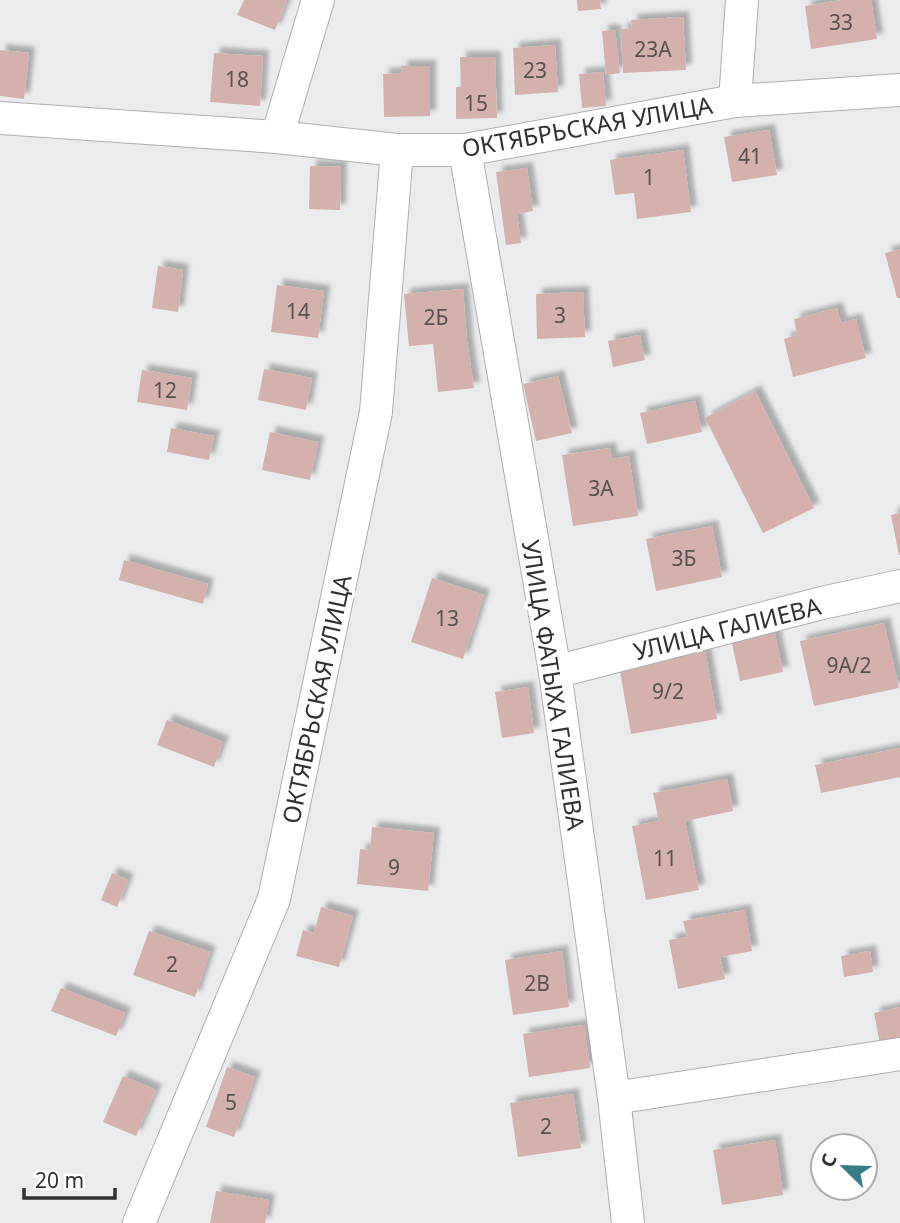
<svg xmlns="http://www.w3.org/2000/svg" width="900" height="1223" font-family="'Noto Sans',sans-serif">
<defs>
<filter id="shadow"><feDropShadow dx="6" dy="-6" stdDeviation="2" flood-color="#0004"/></filter>
</defs>
<rect width="100%" height="100%" fill="#eaebec"/>
<g fill="#d5b1ad" filter="url(#shadow)">
<path d="M 244,0 L 287,0 L 275,30 L 237,15 Z"/>
<path d="M 577,0 L 600,0 L 601,9 L 578,11 Z"/>
<path d="M 841,0 L 871,0 L 877,39 L 811,49 L 805,6 Z"/>
<path d="M 683,17 L 686,70 L 623,73 L 621,29 L 632,28 L 631,20 Z"/>
<path d="M 615,30 L 620,73 L 606,75 L 602,31 Z"/>
<path d="M 555,45 L 558,92 L 515,95 L 513,48 Z"/>
<path d="M 0,50 L 29,53 L 24,99 L 0,96 Z"/>
<path d="M 214,53 L 263,56 L 260,106 L 210,102 Z"/>
<path d="M 460,57 L 495,57 L 497,118 L 456,119 L 456,87 L 461,87 Z"/>
<path d="M 401,66 L 430,66 L 430,116 L 384,117 L 383,74 L 402,73 Z"/>
<path d="M 603,72 L 606,106 L 582,108 L 579,74 Z"/>
<path d="M 769,130 L 777,175 L 732,182 L 724,137 Z"/>
<path d="M 683,150 L 691,212 L 637,219 L 634,193 L 615,195 L 610,160 Z"/>
<path d="M 310,166 L 341,167 L 340,210 L 309,209 Z"/>
<path d="M 527,168 L 533,211 L 517,214 L 521,243 L 506,245 L 496,172 Z"/>
<path d="M 900,249 L 900,298 L 897,298 L 885,253 Z"/>
<path d="M 158,266 L 183,270 L 178,312 L 152,308 Z"/>
<path d="M 277,285 L 324,291 L 318,338 L 271,332 Z"/>
<path d="M 463,289 L 467,341 L 474,388 L 438,392 L 433,344 L 409,346 L 404,294 Z"/>
<path d="M 583,292 L 585,337 L 537,339 L 536,294 Z"/>
<path d="M 837,308 L 841,323 L 856,319 L 866,358 L 793,377 L 784,339 L 797,335 L 794,319 Z"/>
<path d="M 640,335 L 645,360 L 613,367 L 608,341 Z"/>
<path d="M 264,369 L 312,378 L 306,410 L 258,400 Z"/>
<path d="M 142,370 L 192,378 L 187,410 L 137,402 Z"/>
<path d="M 558,376 L 572,433 L 536,441 L 523,384 Z"/>
<path d="M 755,391 L 814,508 L 763,533 L 705,418 Z"/>
<path d="M 695,401 L 702,432 L 647,444 L 640,413 Z"/>
<path d="M 171,428 L 214,436 L 209,460 L 167,452 Z"/>
<path d="M 270,432 L 318,442 L 310,480 L 262,470 Z"/>
<path d="M 610,448 L 612,459 L 629,456 L 638,516 L 573,526 L 562,455 Z"/>
<path d="M 900,513 L 900,555 L 899,555 L 891,515 Z"/>
<path d="M 712,526 L 722,577 L 656,591 L 646,539 Z"/>
<path d="M 124,560 L 208,584 L 203,604 L 119,580 Z"/>
<path d="M 432,578 L 484,595 L 463,659 L 411,642 Z"/>
<path d="M 884,623 L 899,688 L 814,706 L 800,641 Z"/>
<path d="M 773,625 L 783,672 L 740,681 L 730,634 Z"/>
<path d="M 705,650 L 717,719 L 631,734 L 618,660 L 653,663 L 675,659 L 675,655 Z"/>
<path d="M 528,687 L 534,733 L 502,738 L 495,692 Z"/>
<path d="M 167,720 L 223,742 L 214,767 L 157,745 Z"/>
<path d="M 900,748 L 900,777 L 821,793 L 815,765 Z"/>
<path d="M 727,779 L 733,811 L 685,821 L 699,890 L 646,900 L 632,826 L 659,821 L 653,793 Z"/>
<path d="M 372,827 L 434,833 L 428,891 L 357,884 L 360,849 L 370,850 Z"/>
<path d="M 112,873 L 128,880 L 117,907 L 101,900 Z"/>
<path d="M 321,907 L 353,916 L 339,967 L 296,956 L 303,930 L 314,933 Z"/>
<path d="M 745,910 L 752,951 L 720,957 L 725,979 L 678,989 L 669,940 L 687,937 L 683,921 Z"/>
<path d="M 149,931 L 210,952 L 195,997 L 133,975 Z"/>
<path d="M 562,951 L 569,1007 L 513,1015 L 505,960 Z"/>
<path d="M 870,951 L 873,972 L 844,977 L 841,956 Z"/>
<path d="M 61,988 L 125,1013 L 116,1036 L 51,1011 Z"/>
<path d="M 900,1007 L 900,1040 L 880,1044 L 874,1013 Z"/>
<path d="M 584,1025 L 590,1068 L 529,1077 L 523,1034 Z"/>
<path d="M 227,1067 L 255,1077 L 234,1137 L 206,1127 Z"/>
<path d="M 123,1076 L 156,1090 L 136,1136 L 103,1122 Z"/>
<path d="M 573,1094 L 581,1148 L 518,1157 L 510,1103 Z"/>
<path d="M 775,1140 L 783,1195 L 722,1205 L 713,1150 Z"/>
<path d="M 216,1191 L 269,1200 L 265,1223 L 210,1223 Z"/>
</g>
<g fill="none" stroke-linecap="round" stroke-linejoin="round">
<g stroke="#aeafb0" stroke-width="34">
<g id="minor">
<path d="M 735,101 L 742,0"/>
<path d="M 0,118 L 277,137 L 397,150 L 465,150 L 735,101 L 900,90"/>
<path d="M 277,137 L 318,0"/>
<path d="M 465,150 L 555,672 L 614,1098 L 628,1223"/>
<path d="M 555,672 L 822,603 L 900,586"/>
<path d="M 614,1098 L 900,1054"/>
<path d="M 139,1223 L 274,899 L 376,412 L 397,150"/>
</g>
</g>
<use href="#minor" stroke="#fff" stroke-width="32"/>
</g>
<g text-anchor="middle" dominant-baseline="central" stroke-width="7" stroke-linejoin="round" paint-order="stroke">
<g font-size="21" fill="#595150">
<text x="841" y="22">33</text>
<text x="653" y="49">23А</text>
<text x="535" y="70">23</text>
<text x="237" y="79">18</text>
<text x="476" y="103">15</text>
<text x="750" y="156">41</text>
<text x="649" y="177">1</text>
<text x="298" y="311">14</text>
<text x="560" y="315">3</text>
<text x="436" y="317">2Б</text>
<text x="165" y="390">12</text>
<text x="601" y="488">3А</text>
<text x="684" y="558">3Б</text>
<text x="447" y="618">13</text>
<text x="849" y="665">9А/2</text>
<text x="668" y="691">9/2</text>
<text x="665" y="858">11</text>
<text x="394" y="867">9</text>
<text x="172" y="964">2</text>
<text x="537" y="983">2В</text>
<text x="231" y="1102">5</text>
<text x="546" y="1126">2</text>
</g>
<g font-size="24" fill="#303131" stroke="#fff">
<text transform="translate(587 126) rotate(-10)">ОКТЯБРЬСКАЯ УЛИЦА</text>
<text transform="translate(727 628) rotate(-14)">УЛИЦА ГАЛИЕВА</text>
<text transform="translate(554 685) rotate(81)">УЛИЦА ФАТЫХА ГАЛИЕВА</text>
<text transform="translate(316 699) rotate(-78)">ОКТЯБРЬСКАЯ УЛИЦА</text>
</g>
</g>
<g transform="translate(844 1167) rotate(293)"><circle r="33" fill="#ffffff" stroke="#acadad" stroke-width="2"/>
<path d="M0-5L12 26L0 18L-12 26Z" fill="#367d87"/>
<text y="-10" font-size="19" font-weight="bold" text-anchor="middle" fill="#303131">С</text>
</g>
<path d="M24 1188v10h91v-10" fill="none" stroke="#303131" stroke-width="3.5"/>
<text x="35" y="1188" font-size="21" fill="#303131" stroke="#ffffff" stroke-width="5" paint-order="stroke">20 m</text>
</svg>
